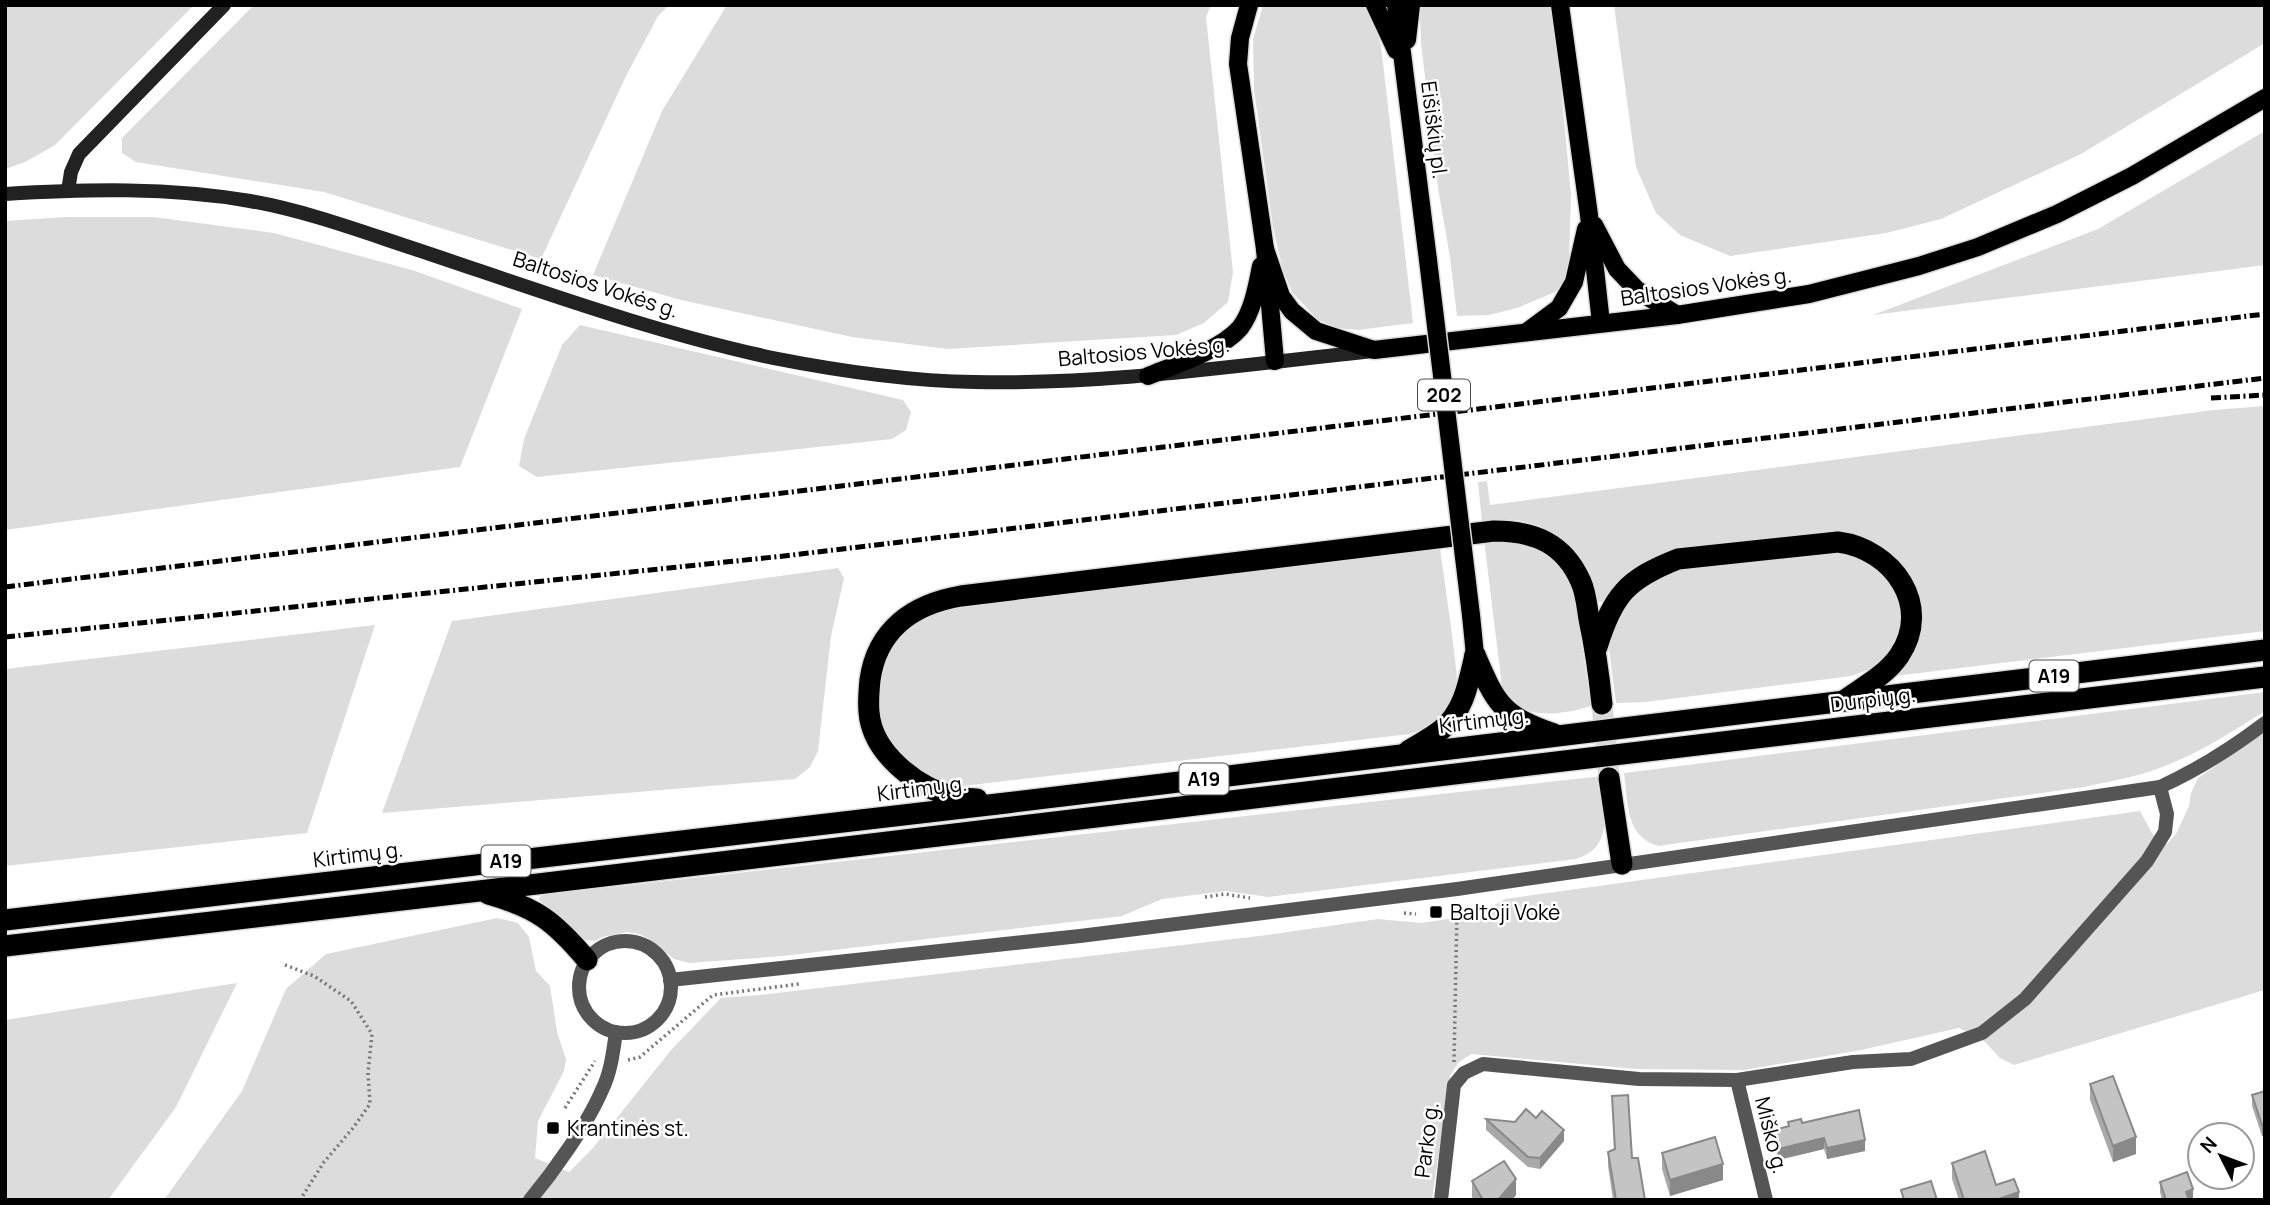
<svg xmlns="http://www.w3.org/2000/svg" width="2270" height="1205" font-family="Manrope,sans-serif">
<rect width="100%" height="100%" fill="#fff"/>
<g fill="#dcdcdc">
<path d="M 5,5 L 194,5 L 55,145 L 25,162 L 5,169 Z"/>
<path d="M 254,5 L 669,5 L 658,16 L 626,76 L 541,259 L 324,192 L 136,162 L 122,153 L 122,138 Z"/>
<path d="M 727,5 L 1211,5 L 1206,17 L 1233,272 L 1228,302 L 1204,323 L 1176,335 L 948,349 L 852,337 L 681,300 L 593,275 L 662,111 Z"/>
<path d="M 1263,5 L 1365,5 L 1375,24 L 1381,46 L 1413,323 L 1358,330 L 1337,328 L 1317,319 L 1292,292 L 1282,267 L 1273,227 L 1254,90 L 1253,39 Z"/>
<path d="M 1422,5 L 1549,5 L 1556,33 L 1571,195 L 1569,261 L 1565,281 L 1555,292 L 1517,308 L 1489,315 L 1457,316 L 1450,257 L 1438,188 L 1421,43 L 1420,13 Z"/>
<path d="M 1614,5 L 2265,5 L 2265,43 L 2081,154 L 1941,219 L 1886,233 L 1730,256 L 1680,235 L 1656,213 L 1636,167 Z"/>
<path d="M 2265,131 L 2265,265 L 1873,315 L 2098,229 Z"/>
<path d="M 66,217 L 153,217 L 274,233 L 412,270 L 522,309 L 460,467 L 5,530 L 5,221 Z"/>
<path d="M 580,325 L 903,400 L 911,412 L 906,430 L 892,439 L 537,477 L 519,466 L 524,439 L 562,345 Z"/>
<path d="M 2265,406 L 2265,631 L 1895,676 L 1912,585 L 1905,570 L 1891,554 L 1875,542 L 1857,535 L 1838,533 L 1667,554 C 1636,564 1622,574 1604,602 L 1598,602 C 1586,559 1563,526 1515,520 C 1504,519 1493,521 1482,522 L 1478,482 L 1487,481 L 1490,505 L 2214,410 Z"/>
<path d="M 1514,539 L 1545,551 L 1568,574 L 1574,593 L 1591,706 C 1572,712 1538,719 1520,707 C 1512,702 1507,694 1502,686 L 1484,540 Z"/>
<path d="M 1440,547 C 1442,567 1461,684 1457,693 C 1447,717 1434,726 1410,734 L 963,786 C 933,784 905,765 888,740 C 869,714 877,662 895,638 C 904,627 927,615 939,607 Z"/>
<path d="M 1848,550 L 1890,577 L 1903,613 L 1896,645 L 1883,660 L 1870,669 L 1851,676 L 1812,681 L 1646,702 L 1616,703 L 1609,649 L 1611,625 L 1628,596 L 1671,570 Z"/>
<path d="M 838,568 L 844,578 L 831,636 L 818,751 L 810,767 L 795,779 L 382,813 L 452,621 Z"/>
<path d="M 375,625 L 307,833 L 5,866 L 5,669 Z"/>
<path d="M 2265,692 L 2265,711 C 2227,735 2190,759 2148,772 C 2127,779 2105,782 2084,787 L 1658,846 C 1625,836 1628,802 1624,773 Z"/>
<path d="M 2265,732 L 2265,990 L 2014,1065 L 2000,1058 L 1985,1042 L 1959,1028 L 1861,1050 L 1744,1070 L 1635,1069 L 1471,1054 L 1458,1063 L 1450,1076 L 1432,1200 L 164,1200 L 242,1091 L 286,989 L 326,954 L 497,918 L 518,923 L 529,937 L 536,971 L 550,986 L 557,1032 L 566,1059 L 564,1071 L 538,1121 L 535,1158 L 569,1172 L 592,1149 L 671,1050 L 721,998 L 760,995 L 1267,935 L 1378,919 L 1421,923 L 1480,914 L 1505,899 L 2140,811 L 2153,835 L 2167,844 L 2176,834 L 2189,806 L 2191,793 L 2198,778 Z"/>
<path d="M 1602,776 C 1604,807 1615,848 1576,859 L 1268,897 L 1226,891 L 1162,899 L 1122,916 L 783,956 L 689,963 L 674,959 L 649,939 L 639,934 L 627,932 L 603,937 L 595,941 L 585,940 L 538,899 L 542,895 Z"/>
<path d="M 237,983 L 176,1107 L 108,1200 L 5,1200 L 5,1020 Z"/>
</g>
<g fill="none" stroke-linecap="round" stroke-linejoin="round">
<path stroke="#d9d9d9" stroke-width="21" stroke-dasharray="21 10" stroke-linecap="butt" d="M 1602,704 L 1609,778"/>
<g stroke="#dbdbdb" stroke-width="21">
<g id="primary">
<path d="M 1249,5 L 1240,38 L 1238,64 L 1265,249 L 1275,361"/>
<path d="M 1375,5 L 1396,50"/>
<path d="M 1396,5 L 1428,260"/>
<path d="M 1560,5 L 1589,215 L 1601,323"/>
<path d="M 1407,40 L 1411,5"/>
<path d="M 1594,225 L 1617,269 L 1637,290 L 1677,315"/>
<path d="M 1265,249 L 1281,296 L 1292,311 L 1316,331 L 1374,350 L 1677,315 L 1809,294 L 1919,266 L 1978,247 L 2057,214 L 2132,176 L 2265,98"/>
<path d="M 1528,331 L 1559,308 L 1574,282 L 1586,229"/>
<path d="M 1148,376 C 1175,365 1221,350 1240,328 C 1253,311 1257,286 1261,266"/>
<path d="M 1471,615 L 1475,655"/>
</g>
</g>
<g stroke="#dbdbdb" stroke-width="24">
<g id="highway">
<path d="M 1597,647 C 1613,595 1627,579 1678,559 L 1838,542 C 1893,549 1933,606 1899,656 C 1886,675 1863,687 1845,700"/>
<path d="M 1475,655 C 1496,704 1502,716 1554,734"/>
<path d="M 1408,751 C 1419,744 1431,738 1441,730 C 1464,712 1469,681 1475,655"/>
<path d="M 1609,778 L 1622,864"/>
<path d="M 977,799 C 970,799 962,798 955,797 C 917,788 872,753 869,712 C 868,701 869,690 870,680 C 877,629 914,604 961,596 L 1494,531 C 1534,531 1564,543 1581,582 C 1586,593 1587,607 1589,619 C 1595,647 1599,675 1602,704"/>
<path d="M 488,894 C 537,908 554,921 587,960"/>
<path d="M 5,920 L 1006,803 L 2265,650"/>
<path d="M 5,946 L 479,891 L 2265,677"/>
</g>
</g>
<g stroke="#777" stroke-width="3.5" stroke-dasharray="2 3.5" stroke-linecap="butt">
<path d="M 1205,897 L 1225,894 L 1250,898"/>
<path d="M 1404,913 L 1416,914"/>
<path d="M 285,965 L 314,976 L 351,1001 L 372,1034 L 368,1073 L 370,1104 L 353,1128 L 324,1162 L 300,1200"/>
<path d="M 628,1060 L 640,1057 L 713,995 L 799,984"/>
<path d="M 1454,1062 L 1457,911"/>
<path d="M 565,1108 L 595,1061"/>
</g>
<g stroke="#555" stroke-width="14">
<circle cx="625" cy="987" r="46"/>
<path d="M 670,980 L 1080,936 L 1457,889 L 2160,787 C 2199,769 2231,749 2265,723"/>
<path d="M 1737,1080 L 1766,1200"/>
<path d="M 530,1200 C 554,1171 587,1125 602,1090 C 611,1072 613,1052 616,1032"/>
<path d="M 1441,1200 L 1454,1085 L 1464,1073 L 1483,1064 L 1639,1079 L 1737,1080 L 1853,1062 L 1911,1059 L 1982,1033 L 2025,999 L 2147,861 L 2165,832 L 2167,814 L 2160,787"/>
</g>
<g stroke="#222" stroke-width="14">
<path d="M 68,191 L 71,172 L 79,154 L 224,5"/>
<path d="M 5,194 C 87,189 169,187 250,201 C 307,211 363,232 418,250 C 535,289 652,332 773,358 C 839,371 908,381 975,382 C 1108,385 1240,365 1373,351"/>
</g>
<use href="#primary" stroke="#000" stroke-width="18"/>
<use href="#highway" stroke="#000" stroke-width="21"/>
<g stroke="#000" stroke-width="5" stroke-dasharray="10 3.5 2 3.5" stroke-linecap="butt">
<path d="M 2211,398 L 2265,395"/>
<path d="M 5,587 L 2265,314"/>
<path d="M 5,637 L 784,556 L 2265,378"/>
</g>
<g stroke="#dbdbdb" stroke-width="21" stroke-linecap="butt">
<path id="primary-bridge" d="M 1428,260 L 1471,615"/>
</g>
<use href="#primary-bridge" stroke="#000" stroke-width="18"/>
</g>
<g fill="#a9a9a9">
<path d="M 2090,1084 L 2136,1154 L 2113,1162 L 2090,1100 Z"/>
<path d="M 2265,1091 L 2262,1136 L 2252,1106 L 2252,1095 Z"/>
<path d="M 1612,1096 L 1632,1158 L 1645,1200 L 1613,1200 L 1608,1166 L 1608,1152 L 1614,1149 Z"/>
<path d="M 1486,1119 L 1564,1141 L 1540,1169 L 1528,1167 L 1486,1130 Z"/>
<path d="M 1788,1122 L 1802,1123 L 1865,1151 L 1827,1159 L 1824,1149 L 1778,1160 L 1774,1140 L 1774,1130 L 1788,1126 Z"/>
<path d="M 1662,1153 L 1723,1180 L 1670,1196 L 1662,1169 Z"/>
<path d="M 1952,1163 L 1996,1185 L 2019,1200 L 1959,1200 L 1952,1179 Z"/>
<path d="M 1472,1181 L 1516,1195 L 1512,1200 L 1474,1200 L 1472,1197 Z"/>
<path d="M 2160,1182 L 2193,1200 L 2162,1200 L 2160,1192 Z"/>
</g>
<g fill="#898989">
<path d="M 2265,1124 L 2265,1135 L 2262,1136 L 2262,1125 Z"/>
<path d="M 1564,1130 L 1564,1141 L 1540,1169 L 1540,1158 Z"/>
<path d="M 2136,1137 L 2136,1154 L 2113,1162 L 2113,1146 Z"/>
<path d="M 1824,1138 L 1824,1149 L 1778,1160 L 1778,1149 Z"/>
<path d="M 1865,1140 L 1865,1151 L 1827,1159 L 1827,1148 Z"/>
<path d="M 1723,1164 L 1723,1180 L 1670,1196 L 1670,1180 Z"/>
<path d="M 1516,1179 L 1516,1195 L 1512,1200 L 1498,1200 Z"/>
<path d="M 2193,1189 L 2193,1200 L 2186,1200 L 2186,1192 Z"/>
<path d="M 2019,1192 L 2019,1200 L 1996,1200 Z"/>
</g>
<g fill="#c4c4c4" stroke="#898989" stroke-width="2">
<path d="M 2113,1076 L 2136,1137 L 2113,1146 L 2090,1084 Z"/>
<path d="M 2265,1091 L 2265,1124 L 2262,1125 L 2252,1095 Z"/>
<path d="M 1628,1095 L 1632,1158 L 1638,1158 L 1645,1200 L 1616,1200 L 1608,1152 L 1615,1149 L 1612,1096 Z"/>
<path d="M 1526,1109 L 1536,1118 L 1542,1111 L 1564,1130 L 1540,1158 L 1528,1157 L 1486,1119 L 1515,1122 Z"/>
<path d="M 1859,1110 L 1865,1140 L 1827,1148 L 1824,1138 L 1778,1149 L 1774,1130 L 1789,1126 L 1788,1122 L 1801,1119 L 1802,1123 Z"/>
<path d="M 1715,1137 L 1723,1164 L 1670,1180 L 1662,1153 Z"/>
<path d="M 1985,1151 L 1996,1185 L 2014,1179 L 2019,1192 L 1996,1200 L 1964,1200 L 1952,1163 Z"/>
<path d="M 1504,1161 L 1516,1179 L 1498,1200 L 1483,1200 L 1472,1181 Z"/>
<path d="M 2187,1172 L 2193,1189 L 2186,1192 L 2189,1200 L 2166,1200 L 2160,1182 Z"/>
<path d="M 1931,1181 L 1937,1200 L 1904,1200 L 1901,1190 Z"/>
</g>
<g fill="#000" stroke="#fff" stroke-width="2.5">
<rect x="1429" y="905" width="14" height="14" rx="3.5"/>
<rect x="546" y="1121" width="14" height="14" rx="3.5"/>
</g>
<g text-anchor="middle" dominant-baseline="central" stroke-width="5" stroke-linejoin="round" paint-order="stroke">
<g fill="#fff" stroke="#4c4c4c" stroke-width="2">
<rect x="1418" y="379.5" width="52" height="31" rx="5"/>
<rect x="2029.5" y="660.5" width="49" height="31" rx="5"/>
<rect x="1179.5" y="763.5" width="49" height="31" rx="5"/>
<rect x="481.5" y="845.5" width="49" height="31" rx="5"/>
</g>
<g font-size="19" font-weight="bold" fill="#000">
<text x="1444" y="395">202</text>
<text x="2054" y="676">A19</text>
<text x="1204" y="779">A19</text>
<text x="506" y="861">A19</text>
</g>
<g font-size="21" fill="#000" stroke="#fff">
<text transform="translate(1435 130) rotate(83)">Eišiškių pl.</text>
<text transform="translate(596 284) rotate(18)">Baltosios Vokės g.</text>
<text transform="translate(1706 286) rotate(-8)">Baltosios Vokės g.</text>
<text transform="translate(1144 351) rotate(-5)">Baltosios Vokės g.</text>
<text transform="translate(1873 699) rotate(-7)">Durpių g.</text>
<text transform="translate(1484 720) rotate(-7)">Kirtimų g.</text>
<text transform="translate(922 788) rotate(-7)">Kirtimų g.</text>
<text transform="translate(358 854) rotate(-7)">Kirtimų g.</text>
<text transform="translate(1772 1135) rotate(76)">Miško g.</text>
<text transform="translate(1426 1140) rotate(-83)">Parko g.</text>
</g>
<g font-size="21" fill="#000" stroke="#fff" text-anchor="start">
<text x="1450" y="912">Baltoji Vokė</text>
<text x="567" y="1128">Krantinės st.</text>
</g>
</g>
<rect width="2270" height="1205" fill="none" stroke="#000000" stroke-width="14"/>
<g transform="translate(2221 1156) rotate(312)"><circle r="33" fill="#ffffff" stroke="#999999" stroke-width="2"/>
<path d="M0-5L12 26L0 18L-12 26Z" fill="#000000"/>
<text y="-10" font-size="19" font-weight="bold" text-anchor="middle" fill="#000000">N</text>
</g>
</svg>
